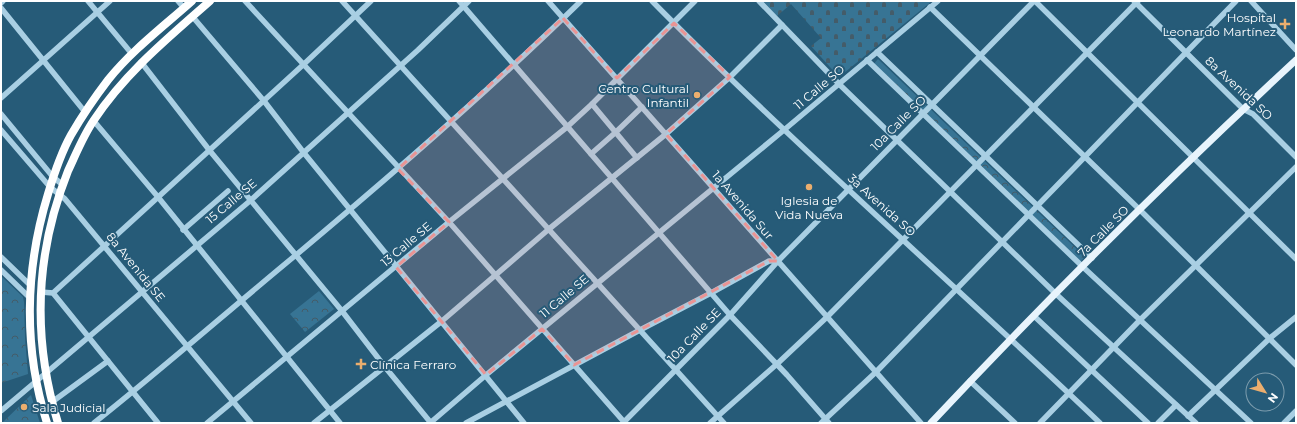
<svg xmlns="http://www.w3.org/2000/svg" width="1297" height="424" font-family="Montserrat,sans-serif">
<defs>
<pattern id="forest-crowns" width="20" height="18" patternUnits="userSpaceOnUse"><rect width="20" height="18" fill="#377494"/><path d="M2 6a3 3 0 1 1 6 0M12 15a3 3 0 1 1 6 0" fill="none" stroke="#445c69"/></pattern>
<pattern id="cemetery-stones" width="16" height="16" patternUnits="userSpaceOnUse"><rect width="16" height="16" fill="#377494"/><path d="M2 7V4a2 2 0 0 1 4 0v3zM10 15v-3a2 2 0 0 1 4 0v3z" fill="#445c69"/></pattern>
</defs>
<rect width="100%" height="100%" fill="#265b78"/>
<g fill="url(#forest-crowns)">
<path d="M 878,59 L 1085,257 L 1080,262 L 873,65 Z"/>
<path d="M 1,276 L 23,297 L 24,302 L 25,338 L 28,374 L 1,383 Z"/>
<path d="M 319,291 L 334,309 L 305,332 L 290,314 Z"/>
<path d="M 31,395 L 40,423 L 5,423 L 3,422 Z"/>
</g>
<path fill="url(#cemetery-stones)" d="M 763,1 L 932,1 L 839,77 L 811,46 L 821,38 L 791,4 L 777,16 Z"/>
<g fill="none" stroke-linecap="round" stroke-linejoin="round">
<g stroke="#a9cfe3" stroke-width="5.5">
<path d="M 88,1 L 132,54"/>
<path d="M 178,1 L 184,8"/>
<path d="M 245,1 L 449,222 L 625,423"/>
<path d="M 342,1 L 724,423"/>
<path d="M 459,1 L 730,315 L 787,375 L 829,423"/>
<path d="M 548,1 L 921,423"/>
<path d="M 652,1 C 796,147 951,281 1100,423"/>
<path d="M 759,1 L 839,84 L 1056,294 L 1196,423"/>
<path d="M 1035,1 L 1296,259"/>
<path d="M 1134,1 L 1243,109 L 1253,114 L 1296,157"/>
<path d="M 1251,1 L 1296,50"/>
<path d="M 1,3 L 3,1"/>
<path d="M 930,7 L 1140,210 L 1296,365"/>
<path d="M 1,8 L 85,112"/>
<path d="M 192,16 L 264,101 L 304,153 L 524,423"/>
<path d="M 877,52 L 1092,258"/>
<path d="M 867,60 L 1083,267 L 1251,423"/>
<path d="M 141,62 L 210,151 L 342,311 L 385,367 L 431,423"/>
<path d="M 1,98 L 110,1"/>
<path d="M 592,104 L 637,158"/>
<path d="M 1,114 L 53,177 L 63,185"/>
<path d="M 93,120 L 158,197 L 340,423"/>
<path d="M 1,130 L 50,187 L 65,199 L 251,423"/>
<path d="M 591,154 L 616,132 L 642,107"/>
<path d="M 183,230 L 228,191"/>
<path d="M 1,257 L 30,285"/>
<path d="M 1,270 L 29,297"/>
<path d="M 41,292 L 53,293 L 158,423"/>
<path d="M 53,293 L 304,64 L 371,1"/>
<path d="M 1034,316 L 1148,423"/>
<path d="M 970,381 L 1015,423"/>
<path d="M 52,402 L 108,361"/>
<path d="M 1,411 L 251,200 L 418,50 L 469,1"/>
<path d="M 1188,416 L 1270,338 L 1296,317"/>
<path d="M 94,423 C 162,369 228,311 296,255 C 393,174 490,90 581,1"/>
<path d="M 207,423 L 449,222 L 567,127 L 592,104 L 695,1"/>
<path d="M 314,423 L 442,321 L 549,229 L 666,134 L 730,77 L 782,25"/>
<path d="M 430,423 L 486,375 L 784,130 L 938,1"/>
<path d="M 466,423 L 640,330 L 711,293 L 769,261 L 778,261"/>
<path d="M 623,423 L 730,315 L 778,261 L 1034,1"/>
<path d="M 710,423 L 777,364 L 827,317 L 1138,1"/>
<path d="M 821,423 L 876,372 L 1236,1"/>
<path d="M 1040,423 L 1140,320 L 1296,167"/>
<path d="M 1158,423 L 1176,405"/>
<path d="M 1284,423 L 1296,411"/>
</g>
<path stroke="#e8f4fc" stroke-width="7" d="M 931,423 C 1048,298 1170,177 1296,60"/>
<g stroke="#fff" stroke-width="8">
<path d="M 47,423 C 23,348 25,269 48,194 C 54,174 61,153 71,135 C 82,116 95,97 108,80 C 132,50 164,26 192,1"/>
<path d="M 58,423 C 32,338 35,254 68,171 C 76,154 83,136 94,120 C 125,73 168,38 210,1"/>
</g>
</g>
<path fill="#ea9494" fill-opacity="0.2" stroke="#ea9494" stroke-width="3" stroke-dasharray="8 5" stroke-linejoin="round" d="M 563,18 L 617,78 L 674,23 L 730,77 L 666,134 L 778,261 L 769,261 L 574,365 L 542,329 L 486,375 L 396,267 L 449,222 L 398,169 Z"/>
<g fill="#ebae6e" stroke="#265b78" stroke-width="1.5">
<path d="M1283 18h4v4h4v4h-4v4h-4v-4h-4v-4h4z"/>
<circle cx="697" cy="95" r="4"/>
<circle cx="809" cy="187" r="4"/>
<path d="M359 358h4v4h4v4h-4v4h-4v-4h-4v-4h4z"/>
<circle cx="24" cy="407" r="4"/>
</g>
<g text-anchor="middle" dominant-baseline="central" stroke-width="4" stroke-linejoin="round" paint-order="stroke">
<g font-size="12" fill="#fff" stroke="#265b78" text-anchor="end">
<text x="1276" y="17">Hospital<tspan x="1276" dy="14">Leonardo Martínez</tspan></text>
<text x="689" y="88">Centro Cultural<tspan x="689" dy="14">Infantil</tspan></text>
<text x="809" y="200" text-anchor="middle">Iglesia de<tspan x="809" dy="14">Vida Nueva</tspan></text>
<text x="370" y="364" text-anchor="start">Clínica Ferraro</text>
<text x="32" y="407" text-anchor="start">Sala Judicial</text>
</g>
<g font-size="12" fill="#fff" stroke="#265b78">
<text transform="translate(819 87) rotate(-40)">11 Calle SO</text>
<text transform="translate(1239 88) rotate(43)">8a Avenida SO</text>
<text transform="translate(898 123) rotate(-45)">10a Calle SO</text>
<text transform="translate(231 201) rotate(-40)">15 Calle SE</text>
<text transform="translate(743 205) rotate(49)">1a Avenida Sur</text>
<text transform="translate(882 205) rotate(42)">3a Avenida SO</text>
<text transform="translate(1103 231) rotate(-45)">7a Calle SO</text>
<text transform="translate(406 244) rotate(-40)">13 Calle SE</text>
<text transform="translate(136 267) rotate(51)">8a Avenida SE</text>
<text transform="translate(564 296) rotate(-40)">11 Calle SE</text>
<text transform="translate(694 335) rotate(-46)">10a Calle SE</text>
</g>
</g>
<rect width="1297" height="424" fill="none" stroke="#ffffff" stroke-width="4"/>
<g transform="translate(1265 392) rotate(127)"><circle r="19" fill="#265b78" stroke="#7d9dae"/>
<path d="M0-3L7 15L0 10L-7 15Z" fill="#ebae6e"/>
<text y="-6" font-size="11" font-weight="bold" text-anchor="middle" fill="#ffffff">N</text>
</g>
</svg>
